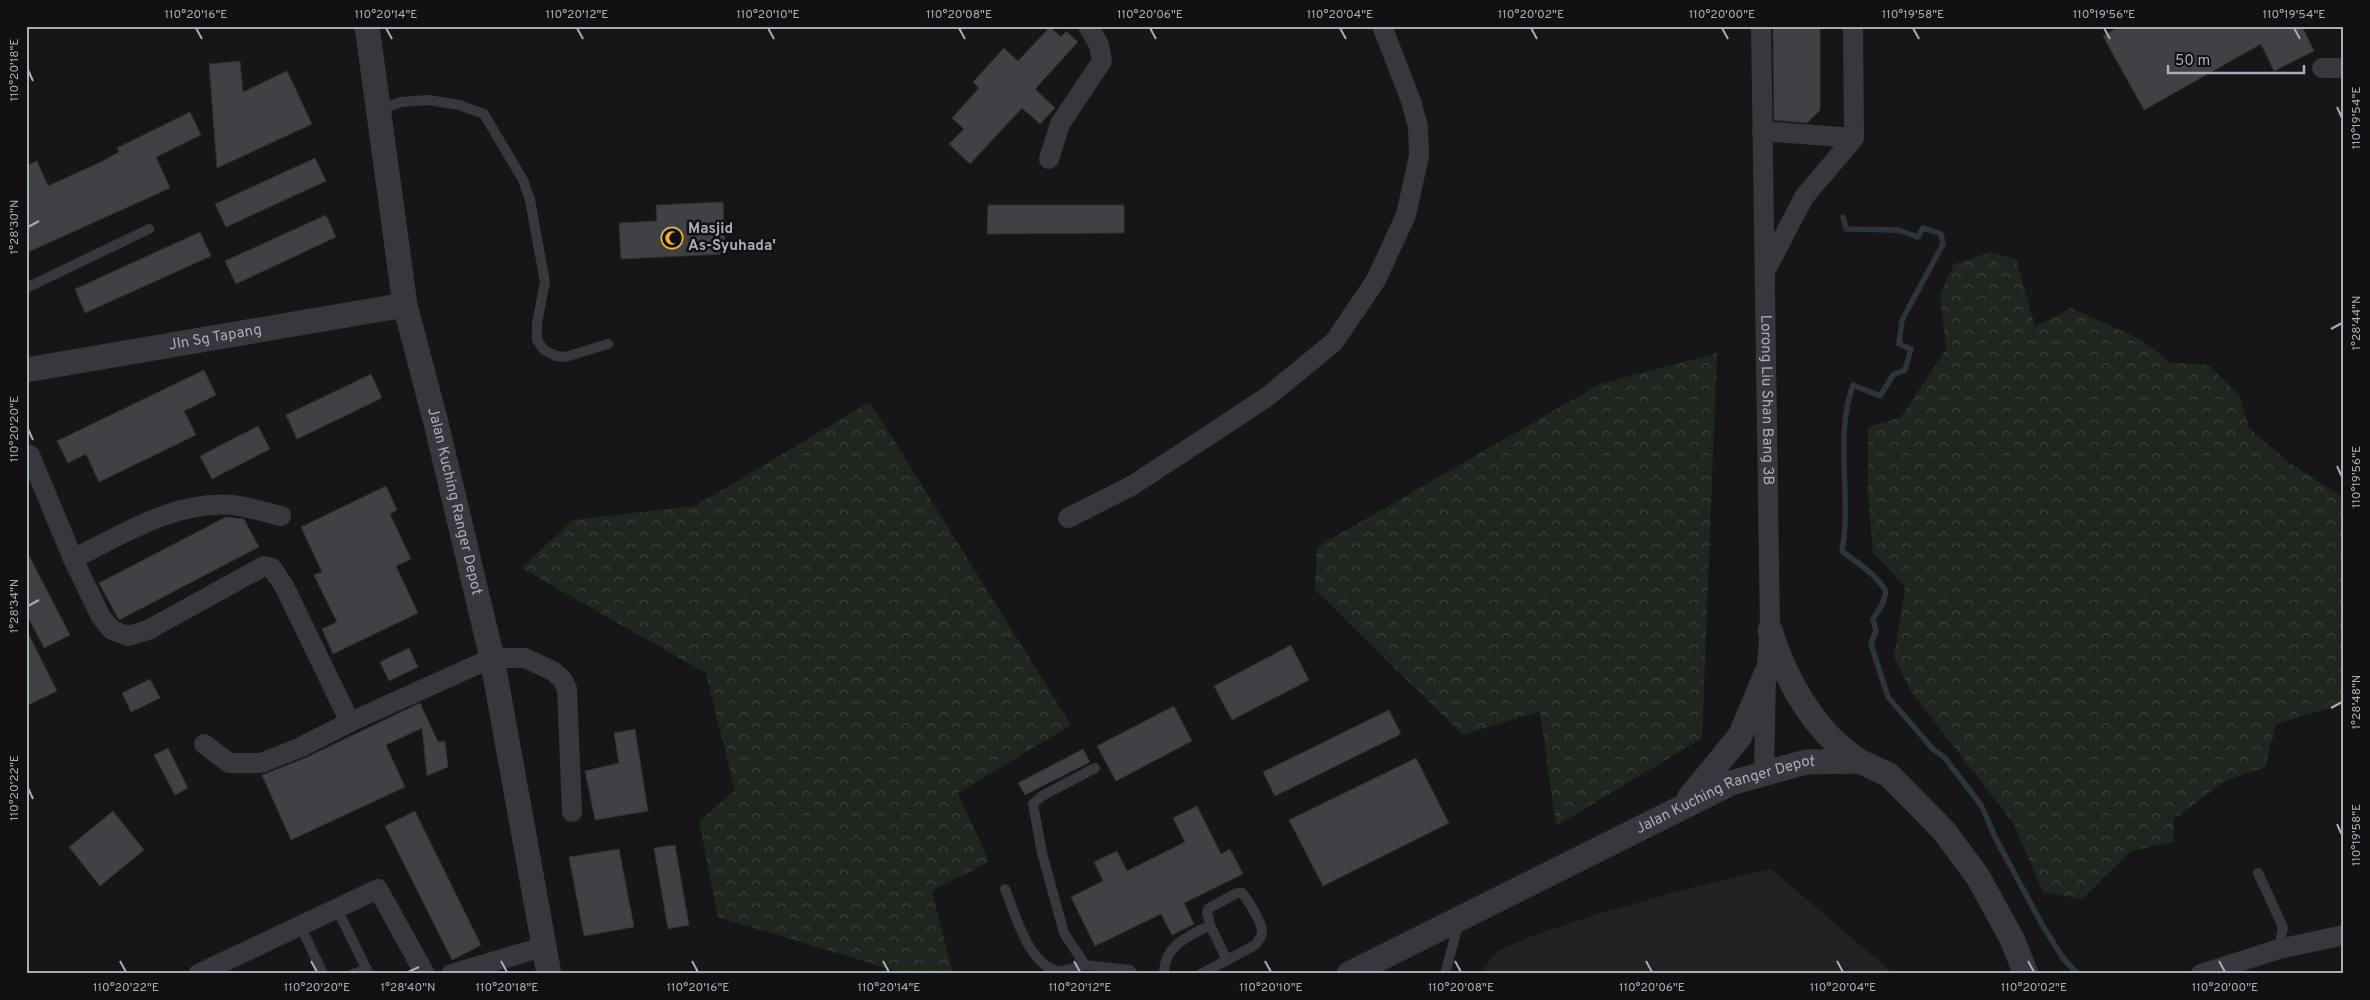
<svg xmlns="http://www.w3.org/2000/svg" width="2370" height="1000" font-family="Overpass,sans-serif">
<defs>
<pattern id="forest-crowns" width="20" height="18" patternUnits="userSpaceOnUse" patternTransform="scale(1.25)"><rect width="20" height="18" fill="#1e261f"/><path d="M2 6a3 3 0 1 1 6 0M12 15a3 3 0 1 1 6 0" fill="none" stroke="#3c433d"/></pattern>
</defs>
<rect width="100%" height="100%" fill="#161618"/>
<path fill="#222225" d="M 1771,869 L 1894,974 L 1479,974 L 1498,951 L 1529,937 L 1604,912 L 1710,883 Z"/>
<g fill="url(#forest-crowns)">
<path d="M 1990,252 L 2016,259 L 2035,327 L 2071,308 L 2142,340 L 2171,363 L 2208,365 L 2239,395 L 2249,428 L 2288,462 L 2344,498 L 2344,704 L 2276,724 L 2265,767 L 2225,781 L 2174,819 L 2173,842 L 2131,851 L 2082,899 L 2043,892 L 2014,824 L 1911,692 L 1894,657 L 1905,587 L 1873,552 L 1868,493 L 1868,427 L 1901,417 L 1946,349 L 1940,294 L 1954,264 Z"/>
<path d="M 1717,353 L 1702,738 L 1556,826 L 1540,711 L 1463,735 L 1315,590 L 1317,547 L 1600,384 Z"/>
<path d="M 870,402 L 1071,725 L 958,793 L 989,862 L 932,891 L 953,974 L 906,974 L 718,917 L 699,821 L 735,790 L 706,673 L 521,568 L 573,520 L 695,506 Z"/>
</g>
<g fill="none" stroke-linecap="round" stroke-linejoin="round">
<path stroke="#2c353c" stroke-width="5.5" d="M 1843,217 L 1846,229 L 1898,230 L 1918,237 L 1923,228 L 1941,234 L 1943,244 L 1902,320 L 1899,344 L 1911,349 L 1905,370 L 1893,375 L 1880,396 L 1853,385 C 1834,438 1852,496 1842,551 C 1858,564 1876,573 1886,592 L 1882,605 L 1873,619 L 1876,631 L 1871,644 L 1888,697 L 1933,749 L 1945,758 L 1981,805 L 1996,839 L 2044,928 L 2063,958 L 2078,974"/>
</g>
<g fill="#404145" stroke="#303034">
<path d="M 1773,26 L 1820,26 L 1820,110 L 1807,123 L 1774,120 Z"/>
<path d="M 2120,26 L 2302,26 L 2314,51 L 2274,71 L 2261,44 L 2144,110 L 2103,36 Z"/>
<path d="M 1050,27 L 1061,37 L 1066,31 L 1078,42 L 1035,89 L 1055,108 L 1040,124 L 1022,108 L 970,164 L 949,144 L 964,129 L 952,118 L 979,88 L 973,82 L 1004,48 L 1018,61 Z"/>
<path d="M 240,61 L 243,92 L 287,71 L 312,124 L 217,168 L 209,64 Z"/>
<path d="M 190,112 L 201,135 L 156,157 L 170,188 L 26,253 L 26,166 L 37,161 L 48,186 L 103,161 L 119,152 L 117,148 Z"/>
<path d="M 315,158 L 326,181 L 226,227 L 215,204 Z"/>
<path d="M 723,202 L 725,254 L 621,259 L 619,223 L 657,221 L 656,205 Z"/>
<path d="M 988,205 L 1124,205 L 1124,233 L 987,234 Z"/>
<path d="M 326,215 L 336,237 L 236,284 L 225,261 Z"/>
<path d="M 200,232 L 211,256 L 85,313 L 75,289 Z"/>
<path d="M 204,370 L 216,395 L 184,411 L 196,435 L 99,482 L 86,454 L 68,463 L 57,441 Z"/>
<path d="M 371,374 L 382,398 L 297,439 L 286,415 Z"/>
<path d="M 258,426 L 270,449 L 212,479 L 200,456 Z"/>
<path d="M 386,486 L 397,510 L 390,514 L 411,559 L 396,566 L 418,613 L 333,654 L 322,629 L 337,622 L 314,575 L 322,572 L 301,527 Z"/>
<path d="M 226,517 L 244,519 L 259,547 L 119,620 L 99,583 Z"/>
<path d="M 26,550 L 70,635 L 44,648 L 26,613 Z"/>
<path d="M 26,629 L 57,691 L 26,706 Z"/>
<path d="M 1291,645 L 1309,680 L 1232,720 L 1214,686 Z"/>
<path d="M 409,648 L 418,667 L 389,681 L 380,662 Z"/>
<path d="M 150,679 L 160,698 L 131,712 L 122,693 Z"/>
<path d="M 420,703 L 438,742 L 445,741 L 448,767 L 427,776 L 422,728 L 386,745 L 405,787 L 291,840 L 262,775 L 303,759 Z"/>
<path d="M 1174,706 L 1192,741 L 1116,781 L 1097,746 Z"/>
<path d="M 1389,710 L 1401,734 L 1275,796 L 1263,772 Z"/>
<path d="M 635,729 L 648,811 L 595,820 L 585,771 L 619,763 L 614,733 Z"/>
<path d="M 168,748 L 188,788 L 175,795 L 154,755 Z"/>
<path d="M 1083,749 L 1090,762 L 1025,795 L 1018,783 Z"/>
<path d="M 1416,758 L 1449,823 L 1323,886 L 1289,820 Z"/>
<path d="M 1197,806 L 1221,854 L 1230,849 L 1243,874 L 1184,903 L 1194,924 L 1172,935 L 1161,914 L 1095,946 L 1071,897 L 1103,881 L 1094,862 L 1117,851 L 1127,871 L 1185,842 L 1173,818 Z"/>
<path d="M 113,811 L 144,850 L 100,886 L 69,847 Z"/>
<path d="M 415,811 L 481,945 L 452,960 L 385,826 Z"/>
<path d="M 675,845 L 689,925 L 668,929 L 654,848 Z"/>
<path d="M 619,849 L 634,927 L 584,936 L 569,857 Z"/>
</g>
<g fill="none" stroke-linecap="round" stroke-linejoin="round">
<g stroke="#37383d" stroke-width="10">
<path d="M 378,110 L 401,102 L 428,100 L 459,105 L 484,114 L 523,180 L 530,200 L 545,282 L 537,323 L 537,340 L 544,350 L 556,356 L 565,357 L 608,344"/>
<path d="M 26,288 L 149,229"/>
<path d="M 1095,768 L 1042,796 L 1033,804 L 1042,853 L 1064,933 L 1085,965 L 1130,970 L 1133,974"/>
<path d="M 2258,873 L 2283,927 L 2279,949"/>
<path d="M 1005,889 C 1015,913 1029,967 1059,971 C 1067,971 1077,967 1085,965"/>
<path d="M 337,909 L 369,974"/>
<path d="M 300,925 L 323,974"/>
<path d="M 1210,925 L 1227,960"/>
<path d="M 353,974 L 367,969"/>
<path d="M 1164,974 C 1164,945 1188,937 1210,925 L 1207,912 L 1209,908 L 1237,893 L 1242,893 C 1248,900 1261,921 1262,930 C 1263,936 1258,941 1255,945 L 1201,974"/>
<path d="M 1445,974 L 1459,922"/>
</g>
<g stroke="#37383d" stroke-width="20">
<path id="s1" d="M 1761,26 L 1770,630 L 1766,674 L 1764,773"/>
<path d="M 2322,68 L 2344,68"/>
<path d="M 1762,131 L 1854,138"/>
<path d="M 1049,159 L 1060,124 L 1102,61 L 1099,45 L 1088,26"/>
<path d="M 1767,268 L 1804,197 L 1854,138 L 1853,26"/>
<path d="M 30,455 L 73,559 L 101,617 L 112,630 L 128,636 L 148,630 L 264,566 L 272,568 L 284,586 L 350,722"/>
<path d="M 1068,518 L 1133,485 L 1267,397 L 1334,342 L 1376,280 L 1406,215 L 1419,156 L 1418,127 L 1411,101 L 1382,26"/>
<path d="M 73,559 C 122,535 175,500 232,505 C 249,507 265,512 281,516"/>
<path d="M 204,744 L 229,763 L 261,763 L 299,748 L 350,722 L 492,658 L 525,658 L 553,671 L 562,679 L 567,689 L 572,812"/>
<path d="M 198,974 L 378,889 L 425,974"/>
<path d="M 451,974 L 543,947"/>
<path d="M 2201,974 L 2279,949 L 2344,935"/>
</g>
<g stroke="#37383d" stroke-width="25">
<path id="s2" d="M 367,26 L 405,305 L 437,427 L 492,658 L 549,974"/>
<path id="s3" d="M 26,370 L 405,305"/>
<path d="M 1770,630 C 1782,668 1800,704 1827,734 C 1836,744 1848,753 1859,761"/>
<path d="M 1689,798 L 1740,736 L 1766,674"/>
<path id="s4" d="M 1349,974 L 1731,783 L 1806,762 L 1859,761 L 1889,775 L 1944,831 L 1978,877 L 2012,939 L 2026,974"/>
</g>
</g>
<path fill="none" stroke="#a8adb8" stroke-width="2" d="M 196,28 L 202,39M 386,28 L 392,39M 577,28 L 583,39M 768,28 L 774,39M 959,28 L 965,39M 1150,28 L 1156,39M 1340,28 L 1346,39M 1531,28 L 1537,39M 1722,28 L 1728,39M 1913,28 L 1919,39M 2104,28 L 2110,39M 2294,28 L 2300,39M 28,70 L 33,81M 2337,107 L 2342,118M 28,227 L 39,221M 2331,329 L 2342,323M 28,429 L 33,440M 2337,466 L 2342,477M 28,606 L 39,600M 2331,708 L 2342,702M 28,788 L 33,799M 2337,824 L 2342,835M 120,961 L 126,972M 311,961 L 317,972M 501,961 L 507,972M 692,961 L 698,972M 883,961 L 889,972M 1074,961 L 1080,972M 1265,961 L 1271,972M 1455,961 L 1461,972M 1646,961 L 1652,972M 1837,961 L 1843,972M 2028,961 L 2034,972M 2219,961 L 2225,972M 408,972 L 419,967"/>
<defs>
<g id="mosque-ring" transform="scale(1.125)"><circle r="9.5" fill="#111113" stroke="#f2b134" stroke-width="1.5"/><path d="M3.5-4.9A6 6 0 1 0 3.5 4.9A5 5 0 1 1 3.5-4.9Z" fill="#f2b134"/></g>
</defs>
<g fill-rule="evenodd">
<use href="#mosque-ring" x="672" y="238"/>
</g>
<g text-anchor="middle" dominant-baseline="central" stroke-width="5" stroke-linejoin="round" paint-order="stroke">
<g font-size="15" font-weight="bold" fill="#a8adb8" stroke="#111113" text-anchor="start">
<text x="688" y="229">Masjid<tspan x="688" dy="17">As-Syuhada'</tspan></text>
</g>
<g font-size="15" fill="#a8adb8" stroke="#111113">
<text stroke="none"><textPath href="#s3" startOffset="192">Jln Sg Tapang</textPath></text>
<text stroke="none"><textPath href="#s1" startOffset="374">Lorong Liu Shan Bang 3B</textPath></text>
<text stroke="none"><textPath href="#s2" startOffset="484">Jalan Kuching Ranger Depot</textPath></text>
<text stroke="none"><textPath href="#s4" startOffset="418">Jalan Kuching Ranger Depot</textPath></text>
</g>
</g>
<rect width="2370" height="1000" fill="none" stroke="#111113" stroke-width="55"/>
<path d="M2168 65v8h136v-8" fill="none" stroke="#a8adb8" stroke-width="2.5"/>
<text x="2175" y="65" font-size="15" fill="#a8adb8" stroke="#111113" stroke-width="4" paint-order="stroke">50 m</text>
<rect x="28" y="28" width="2314" height="944" fill="none" stroke="#a8adb8" stroke-width="2"/>
<g font-size="12" text-anchor="middle" fill="#a8adb8">
<text x="196" y="18">110°20'16"E</text>
<text x="386" y="18">110°20'14"E</text>
<text x="577" y="18">110°20'12"E</text>
<text x="768" y="18">110°20'10"E</text>
<text x="959" y="18">110°20'08"E</text>
<text x="1150" y="18">110°20'06"E</text>
<text x="1340" y="18">110°20'04"E</text>
<text x="1531" y="18">110°20'02"E</text>
<text x="1722" y="18">110°20'00"E</text>
<text x="1913" y="18">110°19'58"E</text>
<text x="2104" y="18">110°19'56"E</text>
<text x="2294" y="18">110°19'54"E</text>
<text transform="translate(14 70) rotate(-90)" y="4">110°20'18"E</text>
<text transform="translate(2356 118) rotate(-90)" y="4">110°19'54"E</text>
<text transform="translate(14 227) rotate(-90)" y="4">1°28'30"N</text>
<text transform="translate(2356 323) rotate(-90)" y="4">1°28'44"N</text>
<text transform="translate(14 429) rotate(-90)" y="4">110°20'20"E</text>
<text transform="translate(2356 477) rotate(-90)" y="4">110°19'56"E</text>
<text transform="translate(14 606) rotate(-90)" y="4">1°28'34"N</text>
<text transform="translate(2356 702) rotate(-90)" y="4">1°28'48"N</text>
<text transform="translate(14 788) rotate(-90)" y="4">110°20'22"E</text>
<text transform="translate(2356 835) rotate(-90)" y="4">110°19'58"E</text>
<text x="126" y="991">110°20'22"E</text>
<text x="317" y="991">110°20'20"E</text>
<text x="408" y="991">1°28'40"N</text>
<text x="507" y="991">110°20'18"E</text>
<text x="698" y="991">110°20'16"E</text>
<text x="889" y="991">110°20'14"E</text>
<text x="1080" y="991">110°20'12"E</text>
<text x="1271" y="991">110°20'10"E</text>
<text x="1461" y="991">110°20'08"E</text>
<text x="1652" y="991">110°20'06"E</text>
<text x="1843" y="991">110°20'04"E</text>
<text x="2034" y="991">110°20'02"E</text>
<text x="2225" y="991">110°20'00"E</text>
</g>
</svg>
